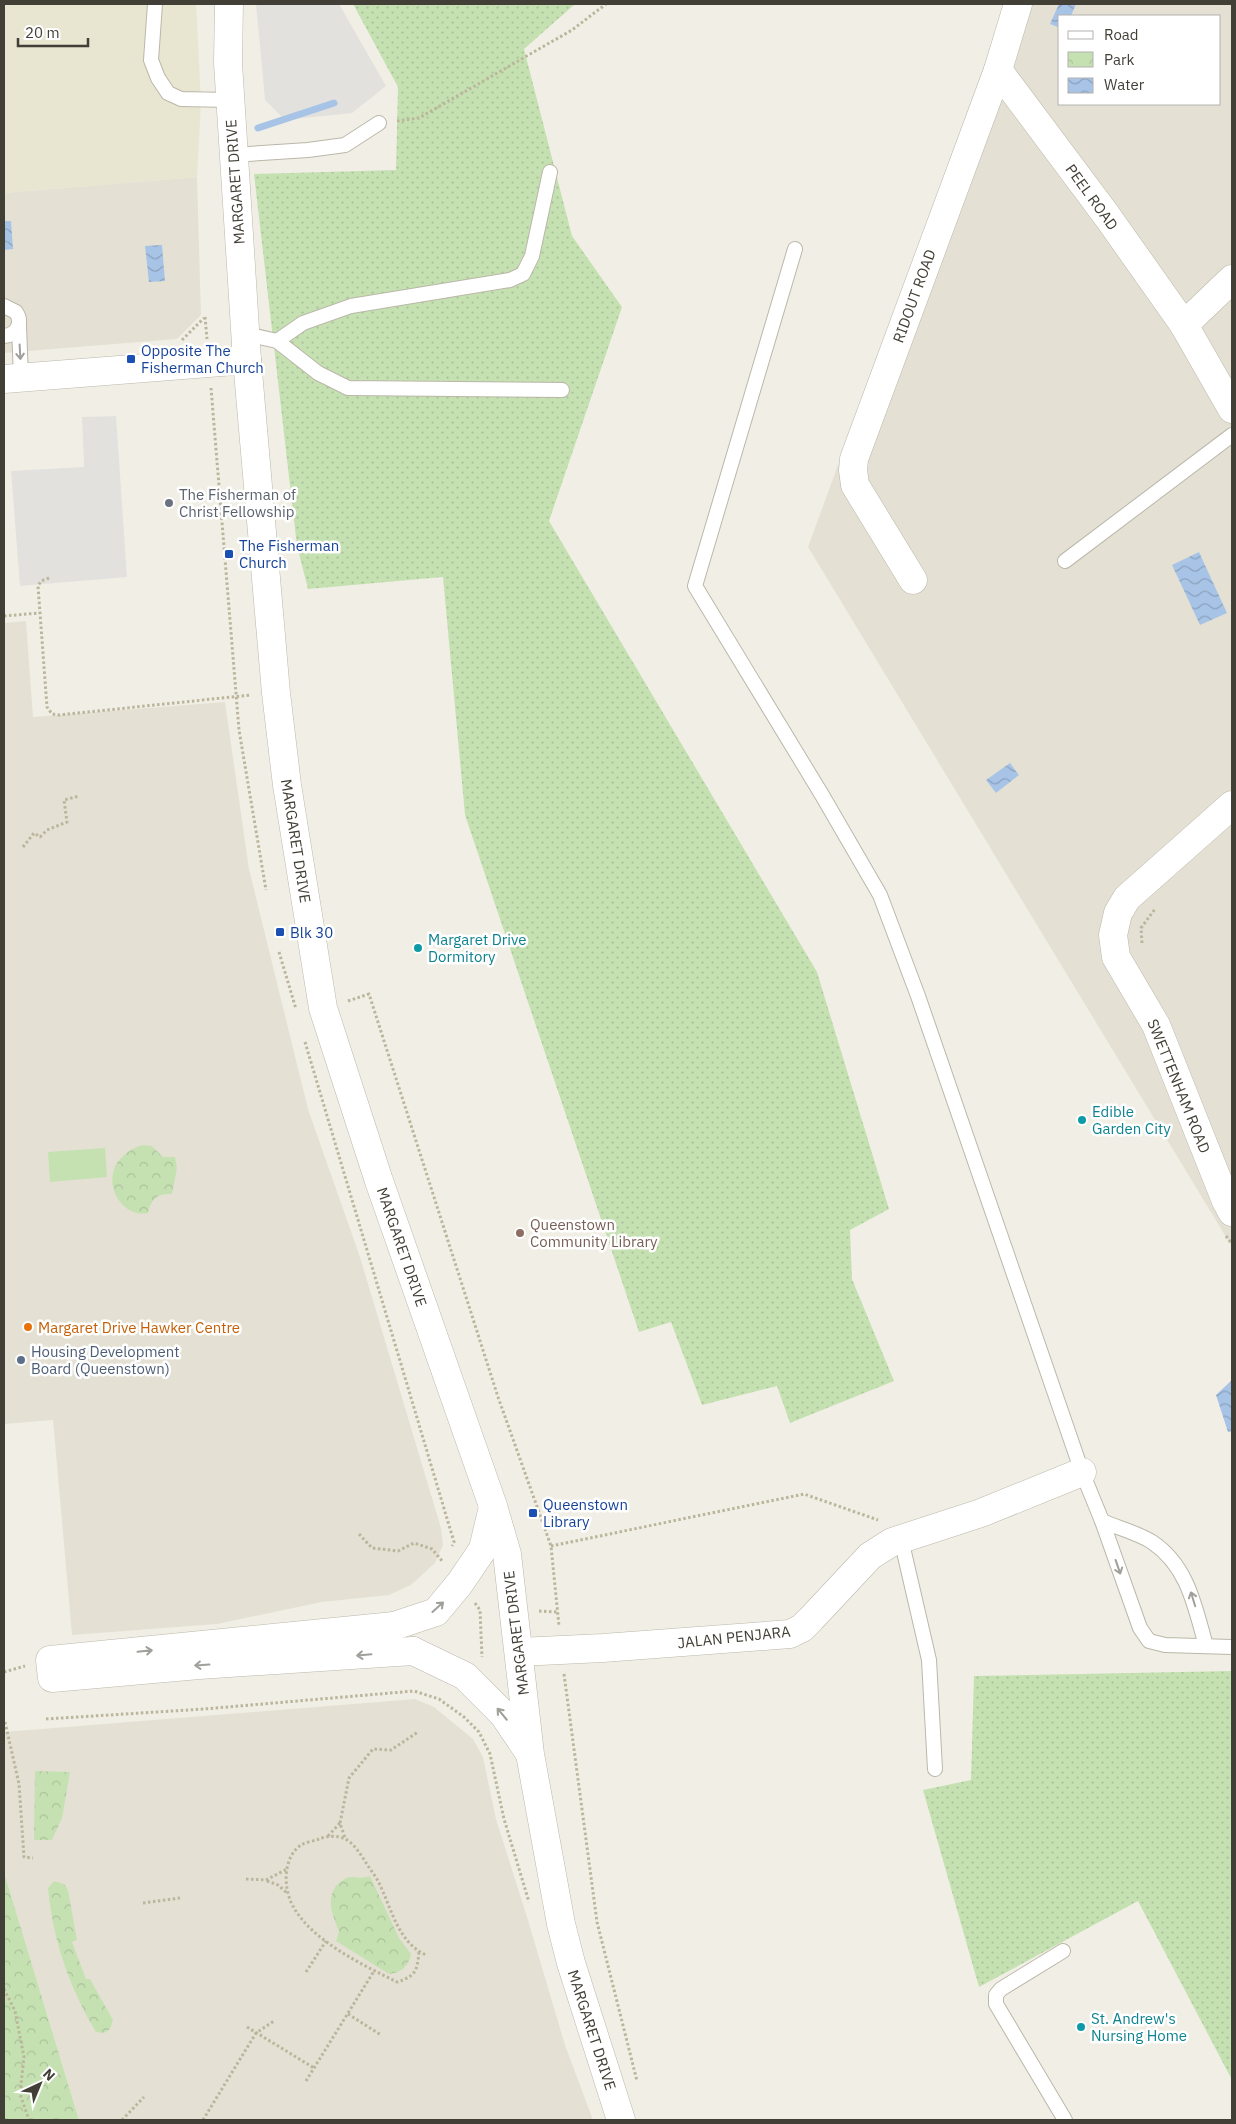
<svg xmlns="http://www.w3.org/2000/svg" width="1236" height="2124" font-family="'IBM Plex Sans',sans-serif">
<defs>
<pattern id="grass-dots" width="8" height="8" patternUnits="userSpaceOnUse" patternTransform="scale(1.25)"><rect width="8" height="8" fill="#c5e1b2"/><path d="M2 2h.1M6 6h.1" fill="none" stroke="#aac29a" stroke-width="1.8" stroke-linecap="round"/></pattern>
<pattern id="park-crowns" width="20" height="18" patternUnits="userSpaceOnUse" patternTransform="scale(1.25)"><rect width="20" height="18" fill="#c5e1b2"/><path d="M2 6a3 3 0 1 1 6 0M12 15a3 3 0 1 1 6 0" fill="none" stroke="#aac29a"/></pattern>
<pattern id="water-waves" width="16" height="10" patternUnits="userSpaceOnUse" patternTransform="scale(1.25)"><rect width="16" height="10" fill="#a7c4e7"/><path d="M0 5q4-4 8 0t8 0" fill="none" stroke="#8aa1bc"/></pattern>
</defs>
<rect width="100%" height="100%" fill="#f1efe5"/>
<g fill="#e4e1d4" fill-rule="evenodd">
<path d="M 1013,4 L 1232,4 L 1232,1247 L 808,547 L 994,38 ZM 1060,16 L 1220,16 L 1220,104 L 1060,104 Z"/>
<path d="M 197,177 L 201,315 L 177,339 L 4,353 L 4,193 Z"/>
<path d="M 26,621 L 33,717 L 225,702 L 249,869 L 308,1109 L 360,1257 L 441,1528 L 443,1545 L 435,1563 L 411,1585 L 389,1595 L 322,1602 L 217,1624 L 72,1635 L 53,1420 L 4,1424 L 4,623 Z"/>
<path d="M 415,1699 L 434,1707 L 473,1739 L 483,1757 L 496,1819 L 528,1920 L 565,2045 L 593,2120 L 79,2120 L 4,1872 L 4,1732 Z"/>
</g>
<path fill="#e8e5d1" d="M 4,4 L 196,4 L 201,101 L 197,177 L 4,193 Z"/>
<g fill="url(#grass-dots)">
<path d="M 353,4 L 575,4 L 524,49 L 572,236 L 622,307 L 549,521 L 817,972 L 889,1209 L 850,1230 L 852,1279 L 894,1381 L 790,1423 L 777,1386 L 702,1405 L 671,1322 L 639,1332 L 465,815 L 443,577 L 308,589 L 297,546 L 254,174 L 396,170 L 398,87 Z"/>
<path d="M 1232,1671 L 1232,2080 L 1138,1901 L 979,1987 L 923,1790 L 971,1780 L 974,1676 Z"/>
</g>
<g fill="url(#park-crowns)">
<path d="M 142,1145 L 152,1146 L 163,1157 L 175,1157 L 177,1168 L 172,1194 C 157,1193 151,1199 148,1213 C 116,1220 90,1163 142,1145 Z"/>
<path d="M 35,1771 L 70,1772 L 62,1818 L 52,1840 L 34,1840 Z"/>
<path d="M 4,1872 L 79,2120 L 4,2120 Z"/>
<path d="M 370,1876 L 399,1938 L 411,1954 C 409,1966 401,1973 389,1974 L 336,1941 L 339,1932 C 334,1917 325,1901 336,1886 C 339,1882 345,1878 350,1877 C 357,1877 362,1879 370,1876 Z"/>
<path d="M 54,1881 L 64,1884 L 68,1890 L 77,1940 L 72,1942 L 86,1979 L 90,1979 L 113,2020 L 110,2029 L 104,2033 L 96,2032 C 69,1987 53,1940 48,1888 Z"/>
</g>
<path fill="#c5e1b2" d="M 105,1148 L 107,1177 L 50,1182 L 48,1152 Z"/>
<g fill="#e2e1dd">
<path d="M 256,4 L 339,4 L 386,86 L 352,113 L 285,120 L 265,100 Z"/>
<path d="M 116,416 L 127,577 L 20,586 L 11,471 L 84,467 L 82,417 Z"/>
</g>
<g fill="url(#water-waves)">
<path d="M 1059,4 L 1076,4 L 1071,16 L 1060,16 L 1060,28 L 1050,24 Z"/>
<path d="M 4,221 L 11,221 L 13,249 L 4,250 Z"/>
<path d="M 162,245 L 165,281 L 149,282 L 145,246 Z"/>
<path d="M 1199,552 L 1227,613 L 1200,625 L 1172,565 Z"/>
<path d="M 1010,763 L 1019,775 L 996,793 L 986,780 Z"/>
<path d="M 1232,1380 L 1232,1431 L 1228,1432 L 1216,1395 Z"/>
</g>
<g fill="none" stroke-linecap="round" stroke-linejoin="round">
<path stroke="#a7c4e7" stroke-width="7" d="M 258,128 L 334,103"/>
<g stroke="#bbb7a9" stroke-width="16">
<g id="service">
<path d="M 155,4 L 151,60 L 158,78 L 168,93 L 181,99 L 230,100"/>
<path d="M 233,155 L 308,150 L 345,145 L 379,123"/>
<path d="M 795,249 L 695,586 L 822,795 L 880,895 L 918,996 L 1082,1472 L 1102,1521 L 1140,1628 L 1149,1641 L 1165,1645 L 1232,1647"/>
<path d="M 4,306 L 16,312 C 23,323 17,335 4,336"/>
<path d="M 19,326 L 21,378"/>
<path d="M 246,334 L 277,341 L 318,373 L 348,388 L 562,390"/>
<path d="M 277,341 L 303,323 L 351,306 L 510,280 L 523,274 L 532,256 L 550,172"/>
<path d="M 1065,561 L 1232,435"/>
<path d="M 1102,1521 C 1118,1528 1138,1533 1152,1542 C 1188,1566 1195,1607 1206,1646"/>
<path d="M 901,1539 L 929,1660 L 935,1769"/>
<path d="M 1063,1951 L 1001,1989 L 996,1995 L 996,2004 L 1065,2120"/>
</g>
</g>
<g stroke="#bbb7a9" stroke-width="29">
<g id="minor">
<path d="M 998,70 L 1107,216 L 1184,325 L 1232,409"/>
<path d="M 1184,325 L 1232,279"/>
<path d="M 4,379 L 247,360"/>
<path d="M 913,580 L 855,485 L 853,470 L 854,459 L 998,70 L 1018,4"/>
<path d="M 1232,805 L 1127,898 L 1118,913 L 1113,935 L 1116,957 L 1156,1025 L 1226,1201 L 1232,1212"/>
<path d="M 394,1626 L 50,1660 L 52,1678 L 199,1665 L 413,1651"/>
<path d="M 519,1652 L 603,1648 L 790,1634 L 802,1628 L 811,1619 L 870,1556 L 892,1542 L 981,1513 L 1082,1472"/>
</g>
</g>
<g stroke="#bbb7a9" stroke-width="29">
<g id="tertiary">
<path d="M 229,4 L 228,63 L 247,360 L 276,693 L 287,785 L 323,1008 L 379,1181 L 493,1506 L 507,1554 L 530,1754 L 561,1924 L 571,1963 L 621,2120"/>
<path d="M 394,1626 L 436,1612 L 460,1583 L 483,1549 L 493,1507"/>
<path d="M 413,1651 L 465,1676 L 503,1714 L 528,1751"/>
</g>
</g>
<g stroke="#bbb59c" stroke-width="3" stroke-dasharray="2.5 2.5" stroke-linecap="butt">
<path d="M 397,121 L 419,118 L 572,30 L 606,4"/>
<path d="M 205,317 L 207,339"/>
<path d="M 182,340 L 204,318"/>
<path d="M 211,388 L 239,730 L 266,890"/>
<path d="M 49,578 L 41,581 L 38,586 L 47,707 L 52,714 L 59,715 L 251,695"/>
<path d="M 4,616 L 39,613"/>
<path d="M 23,847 L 34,833 L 40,837 L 47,830 L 67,822 L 64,800 L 79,796"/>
<path d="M 1142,943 L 1141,928 L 1155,909"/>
<path d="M 279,952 L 296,1009"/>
<path d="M 348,1001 L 369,994 L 498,1397 L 551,1546 L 559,1626"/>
<path d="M 305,1042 L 454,1542 L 452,1546"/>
<path d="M 1226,1236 L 1232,1244"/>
<path d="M 359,1534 L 372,1548 L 398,1551 L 414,1543 L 432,1549 L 443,1562"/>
<path d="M 551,1546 L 804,1494 L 878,1520"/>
<path d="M 475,1603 L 480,1610 L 482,1657"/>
<path d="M 539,1611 L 557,1612"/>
<path d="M 4,1672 L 25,1666"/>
<path d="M 564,1674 L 597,1922 L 637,2081"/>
<path d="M 46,1719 L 204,1709 L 414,1691 L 439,1699 L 464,1717 L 479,1732 L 490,1754 L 504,1819 L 529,1902"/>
<path d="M 5,1722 L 19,1784 L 24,1857 L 33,1858"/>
<path d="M 340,1823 L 349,1778 L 373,1749 L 391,1750 L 418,1732"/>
<path d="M 328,1836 L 340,1823 L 345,1838"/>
<path d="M 246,1879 L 266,1880 L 287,1869"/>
<path d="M 267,1881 L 278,1885 L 287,1893"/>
<path d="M 143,1903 L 180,1898"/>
<path d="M 419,1952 C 417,1971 416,1976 397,1982 C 363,1965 314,1942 294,1908 C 283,1890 282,1858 301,1845 C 306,1842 314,1841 319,1839 C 326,1836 338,1835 345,1839 C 354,1843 360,1854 365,1861 C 369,1868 374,1874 378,1881 C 391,1906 397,1942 426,1955"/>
<path d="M 306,1972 L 326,1941"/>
<path d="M 4,1989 L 15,2011 L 24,2057 L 20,2094 L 29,2120"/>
<path d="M 348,2014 L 381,2035"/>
<path d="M 247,2027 L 314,2068"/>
<path d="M 306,2081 L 374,1971"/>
<path d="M 122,2120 L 144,2097"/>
<path d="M 203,2120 L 256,2033 L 274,2021"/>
</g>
<use href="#service" stroke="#fff" stroke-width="14"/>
<use href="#minor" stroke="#fff" stroke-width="28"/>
<use href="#tertiary" stroke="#fff" stroke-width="28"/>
</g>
<defs><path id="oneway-shaft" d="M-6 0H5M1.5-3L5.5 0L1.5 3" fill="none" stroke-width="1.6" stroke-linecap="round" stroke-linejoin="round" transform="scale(1.25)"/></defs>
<g stroke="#a09f9a">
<use href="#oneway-shaft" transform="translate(20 352) rotate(87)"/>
<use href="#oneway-shaft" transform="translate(1118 1567) rotate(71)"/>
<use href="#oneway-shaft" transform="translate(1193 1599) rotate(-107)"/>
<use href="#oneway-shaft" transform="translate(438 1607) rotate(-42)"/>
<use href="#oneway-shaft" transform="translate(145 1651) rotate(-6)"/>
<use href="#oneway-shaft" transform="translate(364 1655) rotate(175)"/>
<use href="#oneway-shaft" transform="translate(202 1665) rotate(176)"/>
<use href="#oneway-shaft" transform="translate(502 1714) rotate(-130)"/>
</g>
<g fill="#1a4fb4" stroke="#fff" stroke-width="2">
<rect x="126" y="354" width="10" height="10" rx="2.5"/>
<rect x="224" y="549" width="10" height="10" rx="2.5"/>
<rect x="275" y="927" width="10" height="10" rx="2.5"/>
<rect x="528" y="1508" width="10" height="10" rx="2.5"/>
</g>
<circle fill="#6b7280" stroke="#fff" stroke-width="2" cx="169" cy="503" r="5"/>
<g fill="#0f9aa8" stroke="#fff" stroke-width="2">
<circle cx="418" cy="948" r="5"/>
<circle cx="1082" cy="1120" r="5"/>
<circle cx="1081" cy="2027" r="5"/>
</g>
<circle fill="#8d6e63" stroke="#fff" stroke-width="2" cx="520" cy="1233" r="5"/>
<circle fill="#e8710a" stroke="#fff" stroke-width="2" cx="28" cy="1327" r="5"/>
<circle fill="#5c6f8a" stroke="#fff" stroke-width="2" cx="21" cy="1360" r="5"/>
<g text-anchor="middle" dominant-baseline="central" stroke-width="5" stroke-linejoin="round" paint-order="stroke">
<g font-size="15" fill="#423f36" stroke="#fff">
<text transform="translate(235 182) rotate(-94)">MARGARET DRIVE</text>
<text transform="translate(1092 197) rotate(54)">PEEL ROAD</text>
<text transform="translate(914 296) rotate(-70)">RIDOUT ROAD</text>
<text transform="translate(296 841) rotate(81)">MARGARET DRIVE</text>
<text transform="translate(1179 1086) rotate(68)">SWETTENHAM ROAD</text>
<text transform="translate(402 1247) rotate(71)">MARGARET DRIVE</text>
<text transform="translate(516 1633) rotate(-97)">MARGARET DRIVE</text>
<text transform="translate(734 1637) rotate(-6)">JALAN PENJARA</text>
<text transform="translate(592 2030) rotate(72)">MARGARET DRIVE</text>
</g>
<g font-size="15" fill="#164399" stroke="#fff" text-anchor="start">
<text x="141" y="350">Opposite The<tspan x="141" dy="17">Fisherman Church</tspan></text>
<text x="239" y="545">The Fisherman<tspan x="239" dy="17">Church</tspan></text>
<text x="290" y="932">Blk 30</text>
<text x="543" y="1504">Queenstown<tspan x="543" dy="17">Library</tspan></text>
</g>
<g font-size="15" fill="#5b616d" stroke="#fff" text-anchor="start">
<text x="179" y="494">The Fisherman of<tspan x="179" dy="17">Christ Fellowship</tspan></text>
</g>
<g font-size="15" fill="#0d838f" stroke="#fff" text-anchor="start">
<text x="428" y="939">Margaret Drive<tspan x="428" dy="17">Dormitory</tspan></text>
<text x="1092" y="1111">Edible<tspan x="1092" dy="17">Garden City</tspan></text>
<text x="1091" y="2018">St. Andrew's<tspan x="1091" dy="17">Nursing Home</tspan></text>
</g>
<g font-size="15" fill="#785e54" stroke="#fff" text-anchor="start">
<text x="530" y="1224">Queenstown<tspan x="530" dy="17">Community Library</tspan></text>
</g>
<g font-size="15" fill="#c56008" stroke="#fff" text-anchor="start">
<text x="38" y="1327">Margaret Drive Hawker Centre</text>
</g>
<g font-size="15" fill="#4e5e75" stroke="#fff" text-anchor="start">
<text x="31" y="1351">Housing Development<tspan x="31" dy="17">Board (Queenstown)</tspan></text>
</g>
</g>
<rect width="1236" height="2124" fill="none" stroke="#423f36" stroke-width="10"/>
<rect x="1058" y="15" width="162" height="90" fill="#ffffff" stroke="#b3b2af"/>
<rect x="1068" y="31" width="25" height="8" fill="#ffffff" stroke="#b3b2af"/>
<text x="1104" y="40" font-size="15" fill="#423f36">Road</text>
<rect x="1068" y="52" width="25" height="15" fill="url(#park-crowns)" stroke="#b3b2af"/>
<text x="1104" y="65" font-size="15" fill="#423f36">Park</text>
<rect x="1068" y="78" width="25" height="15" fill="url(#water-waves)" stroke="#b3b2af"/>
<text x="1104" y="90" font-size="15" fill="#423f36">Water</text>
<g transform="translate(40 2084) rotate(44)" stroke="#ffffff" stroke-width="4" paint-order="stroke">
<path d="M0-4L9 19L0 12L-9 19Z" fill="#423f36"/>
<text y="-8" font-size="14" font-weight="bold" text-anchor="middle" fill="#423f36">N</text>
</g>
<path d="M18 38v8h70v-8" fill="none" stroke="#423f36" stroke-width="2.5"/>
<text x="25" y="38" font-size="15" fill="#423f36" stroke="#ffffff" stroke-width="4" paint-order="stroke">20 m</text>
</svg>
